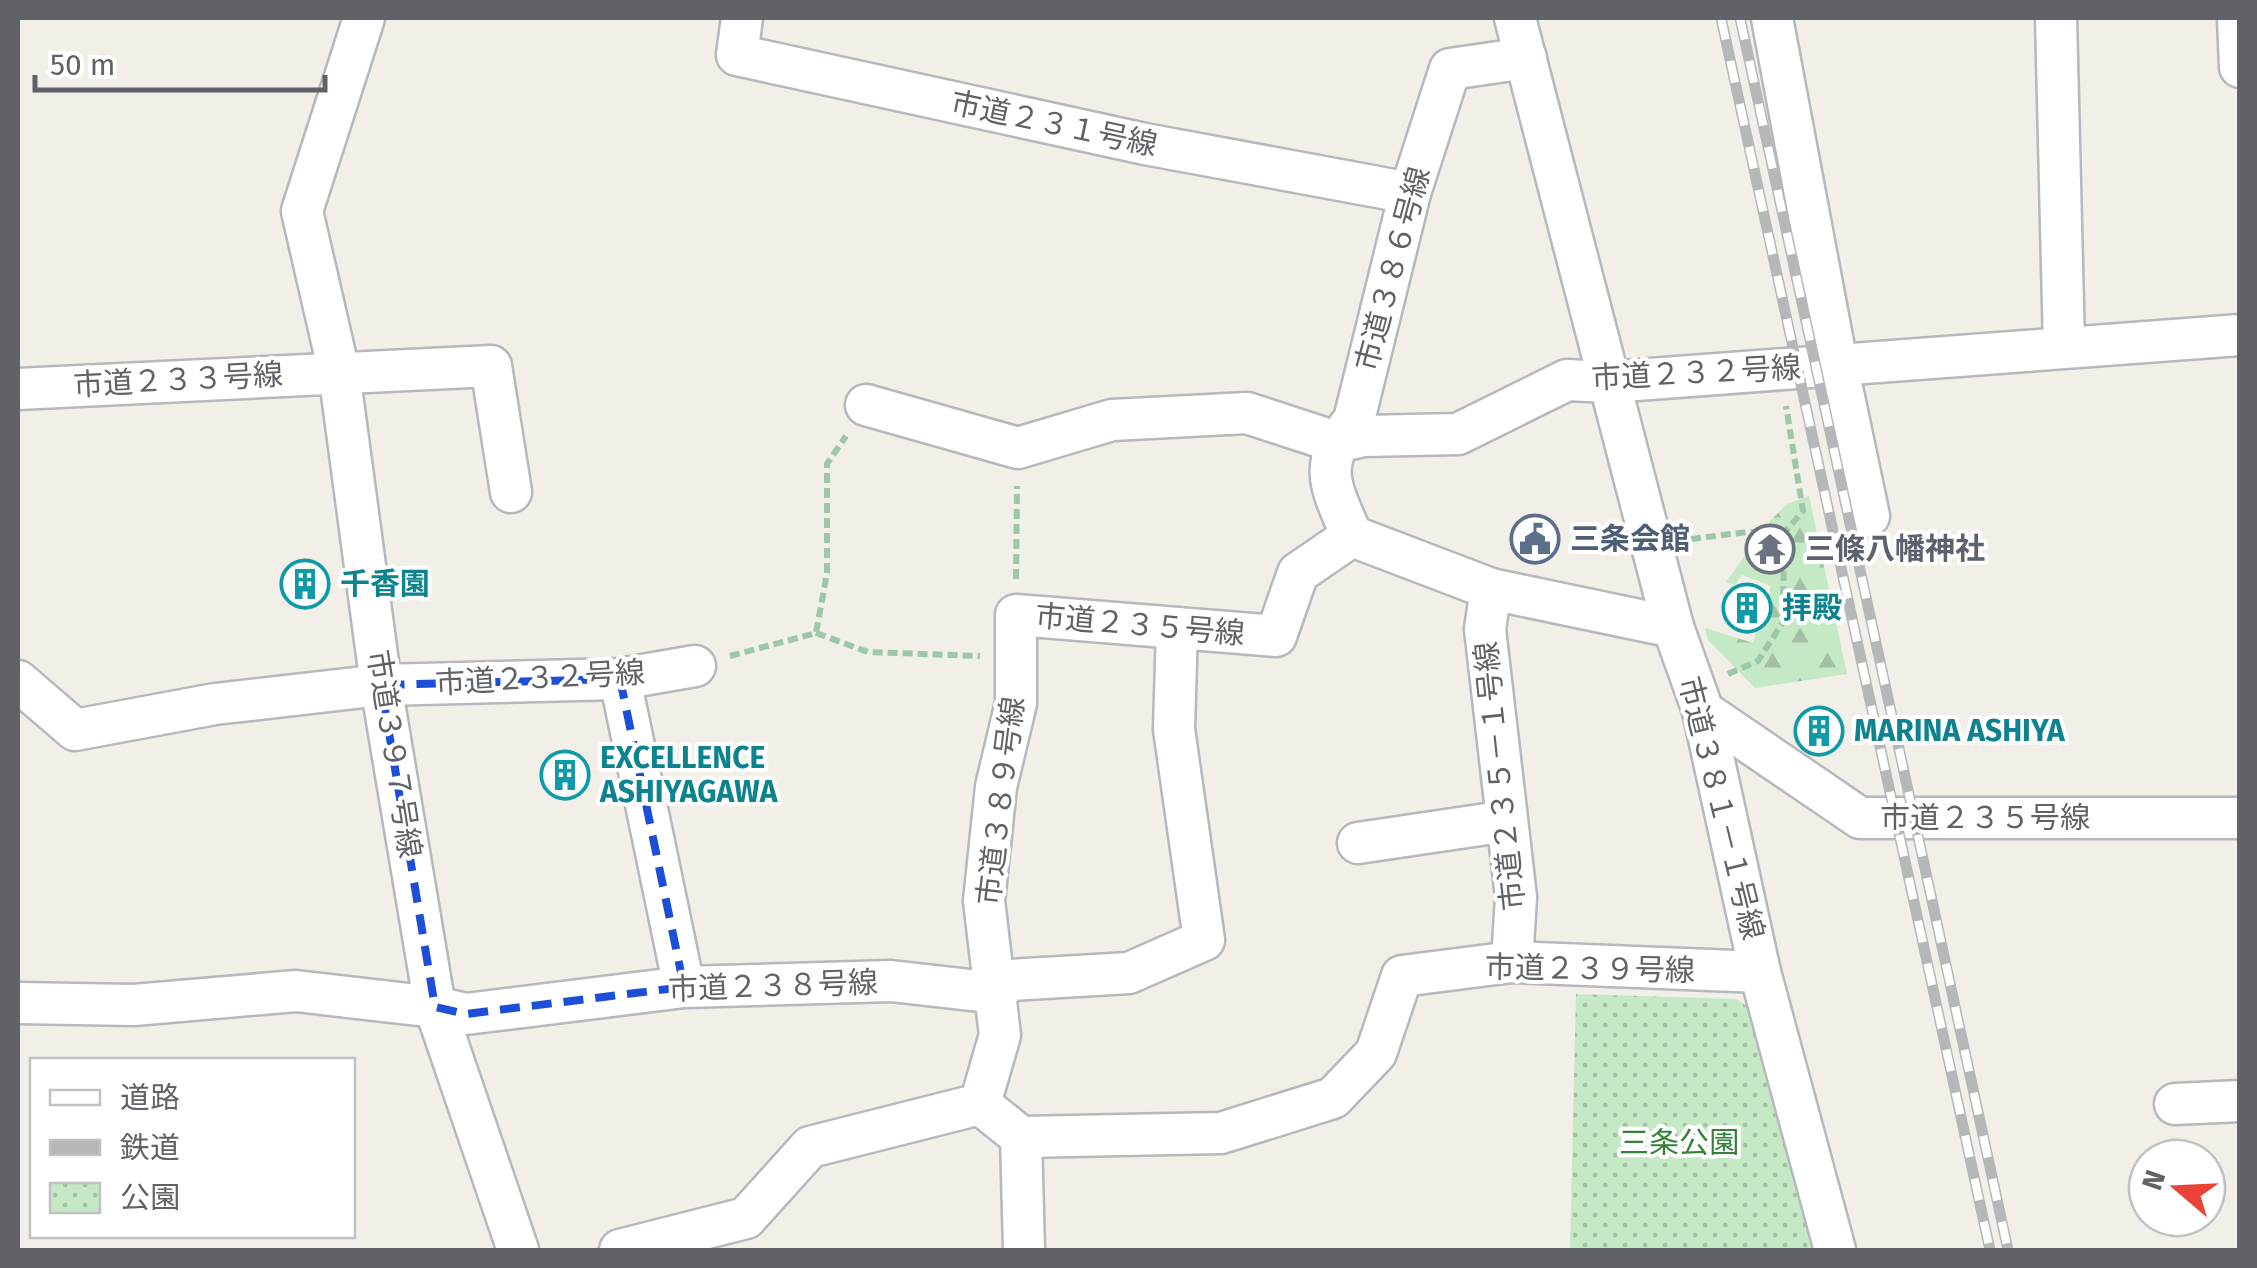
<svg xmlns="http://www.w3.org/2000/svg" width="2257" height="1268" font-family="'Fira Sans','Noto Sans JP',sans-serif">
<defs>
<pattern id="forest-firs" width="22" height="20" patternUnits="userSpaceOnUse" patternTransform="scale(2.5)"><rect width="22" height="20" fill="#c5e8c5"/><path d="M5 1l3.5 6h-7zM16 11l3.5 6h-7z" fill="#a3c0a4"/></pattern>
<pattern id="park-dots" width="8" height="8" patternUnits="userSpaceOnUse" patternTransform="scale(2.5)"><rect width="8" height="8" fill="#c5e8c5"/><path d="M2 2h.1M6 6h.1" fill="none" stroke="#a3c0a4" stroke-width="1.8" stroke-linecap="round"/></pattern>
</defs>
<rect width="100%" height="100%" fill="#f1efe8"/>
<path fill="url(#forest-firs)" d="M 1809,496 L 1847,674 L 1755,688 L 1707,639 L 1705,628 L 1753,643 L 1771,586 L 1742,575 L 1735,585 L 1726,582 L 1771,520 L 1787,504 Z"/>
<path fill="url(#park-dots)" d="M 1576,994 L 1736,999 L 1753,1010 L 1818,1250 L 1570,1250 Z"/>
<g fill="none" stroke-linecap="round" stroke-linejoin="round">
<g stroke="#b5b8bc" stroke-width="45">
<g id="minor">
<path d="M 364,18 L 302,211 L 339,372 L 381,685 L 435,1007 L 518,1250"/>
<path d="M 742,18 L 737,55 L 1145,144 L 1410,193"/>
<path d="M 1515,18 L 1673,627 L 1703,711 L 1760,972 L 1835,1250"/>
<path d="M 1772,18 L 1837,364 L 1869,516"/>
<path d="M 2056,18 L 2064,347"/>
<path d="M 2238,18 L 2240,67"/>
<path d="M 18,389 L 491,366 L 511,492"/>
<path d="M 866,405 L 1018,448 L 1112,420 L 1247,413 L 1336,442 L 1364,436 L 1458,434 L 1567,380 L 1610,382 L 2240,335"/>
<path d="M 1352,536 C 1331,487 1316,465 1354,420 L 1410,193 L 1450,69 L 1526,58"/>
<path d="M 1491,589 L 1485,629 L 1516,897 L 1512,962"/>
<path d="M 620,679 L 684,987"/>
<path d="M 18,681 L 75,730 L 215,704 L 381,685 L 620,679 L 695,666"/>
<path d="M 1703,711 L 1860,818 L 2240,818"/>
<path d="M 1358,843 L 1507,821"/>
<path d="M 18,1003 L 134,1005 L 296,991 L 435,1007 L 466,1014 L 684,987 L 891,981 L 997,993 L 1009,980 L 1129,973 L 1204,940 L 1174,729 L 1177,628"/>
<path d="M 2175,1104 L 2240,1101"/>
<path d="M 1021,1137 L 1221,1133 L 1333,1098 L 1376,1053 L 1402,976 L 1512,962 L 1760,972"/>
<path d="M 620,1250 L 746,1218 L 810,1147 L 980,1104"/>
<path d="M 1024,1250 L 1021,1137 L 980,1104 L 1000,1035 L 984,901 L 996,787 L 1016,703 L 1016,615 L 1276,636 L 1298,573 L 1352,536 L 1491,589 L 1673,627"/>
</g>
</g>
<g stroke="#9cc7a9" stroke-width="6" stroke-dasharray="10 5" stroke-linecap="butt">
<path d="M 1691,539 L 1747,532 L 1784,533"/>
<path d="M 1016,579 L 1017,486"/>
<path d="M 816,633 L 868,652 L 980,656"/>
<path d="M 730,656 L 816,633 L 827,573 L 827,464 L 846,436"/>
<path d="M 1728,674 L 1758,661 L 1783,622 L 1784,533 L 1803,511 L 1786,406"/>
</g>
<use href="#minor" stroke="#fff" stroke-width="40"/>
<g stroke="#b6b7b8" stroke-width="11">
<g id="rail">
<path d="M 1721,18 L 1990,1250"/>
<path d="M 1740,18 L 2008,1250"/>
</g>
</g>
<use href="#rail" stroke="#fff" stroke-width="8" stroke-dasharray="22" stroke-linecap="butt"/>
</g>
<path fill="none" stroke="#1d4ed8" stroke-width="8" stroke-dasharray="20 12" stroke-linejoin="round" d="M 620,679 L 684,987 L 466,1014 L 435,1007 L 381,685 Z"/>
<defs>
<g id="civic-ring" transform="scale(2.5)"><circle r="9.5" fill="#fff" stroke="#5c6f8a" stroke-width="1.5"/><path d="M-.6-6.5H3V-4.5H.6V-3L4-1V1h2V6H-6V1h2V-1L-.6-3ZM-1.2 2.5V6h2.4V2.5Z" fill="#5c6f8a"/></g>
<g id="temple-ring" transform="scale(2.5)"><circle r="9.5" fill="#fff" stroke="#6b7280" stroke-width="1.5"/><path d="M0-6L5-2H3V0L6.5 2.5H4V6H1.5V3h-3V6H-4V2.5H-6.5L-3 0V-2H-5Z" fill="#6b7280"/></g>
<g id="building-ring" transform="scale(2.5)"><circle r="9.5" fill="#fff" stroke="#0f9aa8" stroke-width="1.5"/><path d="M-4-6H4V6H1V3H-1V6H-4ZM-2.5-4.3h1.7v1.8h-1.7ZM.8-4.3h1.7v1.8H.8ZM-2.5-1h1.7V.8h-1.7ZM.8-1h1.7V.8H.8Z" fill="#0f9aa8"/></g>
</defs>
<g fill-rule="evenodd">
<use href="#civic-ring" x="1535" y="539"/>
<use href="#temple-ring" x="1770" y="549"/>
<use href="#building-ring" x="305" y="584"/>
<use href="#building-ring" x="1747" y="608"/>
<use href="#building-ring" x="1819" y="731"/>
<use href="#building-ring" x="565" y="775"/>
</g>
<g text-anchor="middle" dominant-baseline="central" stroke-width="8" stroke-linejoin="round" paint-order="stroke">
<g font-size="30" fill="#5f6368" stroke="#fff">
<text transform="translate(1054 124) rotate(12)">市道２３１号線</text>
<text transform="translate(1393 269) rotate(-75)">市道３８６号線</text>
<text transform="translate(1696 373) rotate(-3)">市道２３２号線</text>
<text transform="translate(178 380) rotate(-3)">市道２３３号線</text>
<text transform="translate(1140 625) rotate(5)">市道２３５号線</text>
<text transform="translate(540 678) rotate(-3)">市道２３２号線</text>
<text transform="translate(394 754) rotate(81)">市道３９７号線</text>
<text transform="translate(1500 776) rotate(-96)">市道２３５－１号線</text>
<text transform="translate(1001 801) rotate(-83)">市道３８９号線</text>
<text transform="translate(1721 808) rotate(76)">市道３８１－１号線</text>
<text x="1985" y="818">市道２３５号線</text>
<text transform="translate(1590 969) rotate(1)">市道２３９号線</text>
<text transform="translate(773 986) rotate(-2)">市道２３８号線</text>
</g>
<g font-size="30" font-weight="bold" fill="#4e5e75" stroke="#fff" text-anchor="start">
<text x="1570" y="539">三条会館</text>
</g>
<g font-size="30" font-weight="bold" fill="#5b616d" stroke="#fff" text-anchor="start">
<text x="1805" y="549">三條八幡神社</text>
</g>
<g font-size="30" font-weight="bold" fill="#0d838f" stroke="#fff" text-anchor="start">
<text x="340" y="584">千香園</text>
<text x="1782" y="608">拝殿</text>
<text x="1854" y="731">MARINA ASHIYA</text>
<text x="600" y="758">EXCELLENCE<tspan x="600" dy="34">ASHIYAGAWA</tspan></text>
</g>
<g font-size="30" fill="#348238" stroke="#fff">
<text x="1679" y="1143">三条公園</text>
</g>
</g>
<rect width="2257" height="1268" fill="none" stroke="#5f6368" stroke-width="40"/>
<rect x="30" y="1058" width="325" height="180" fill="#ffffff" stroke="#bfc1c3" stroke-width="2.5"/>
<rect x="50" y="1090" width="50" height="15" fill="#ffffff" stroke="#bfc1c3" stroke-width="2.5"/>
<text x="120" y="1108" font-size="30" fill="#5f6368">道路</text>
<rect x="50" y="1140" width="50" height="15" fill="#b6b7b8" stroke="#bfc1c3" stroke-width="2.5"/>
<text x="120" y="1158" font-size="30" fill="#5f6368">鉄道</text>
<rect x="50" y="1183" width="50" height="30" fill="url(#park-dots)" stroke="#bfc1c3" stroke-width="2.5"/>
<text x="120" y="1208" font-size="30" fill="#5f6368">公園</text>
<g transform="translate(2177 1188) rotate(289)"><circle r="48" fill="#ffffff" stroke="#bfc1c3" stroke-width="2.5"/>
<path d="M0-8L18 38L0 25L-18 38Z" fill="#ea4335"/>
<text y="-15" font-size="28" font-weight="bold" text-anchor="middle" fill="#5f6368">N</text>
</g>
<path d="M35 75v15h290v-15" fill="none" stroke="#5f6368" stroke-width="5"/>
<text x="50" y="75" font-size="30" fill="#5f6368" stroke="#ffffff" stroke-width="8" paint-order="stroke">50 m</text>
</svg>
